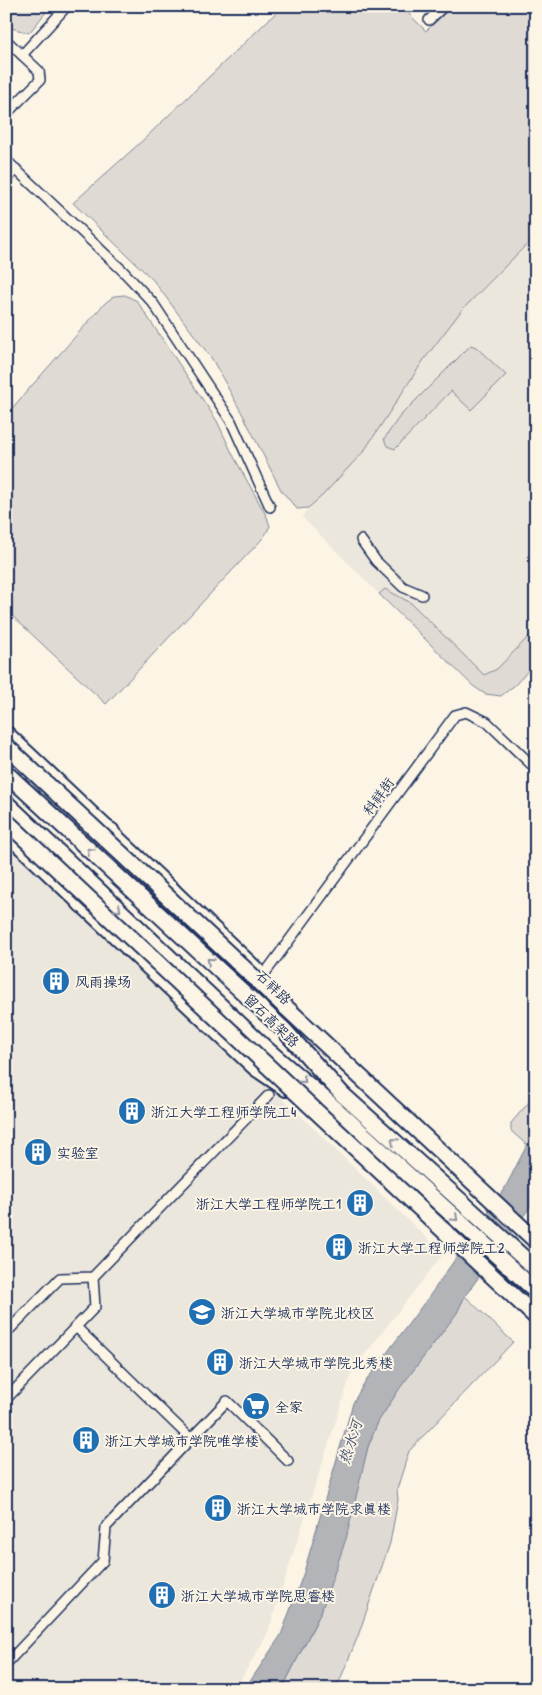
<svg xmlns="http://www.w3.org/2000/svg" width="542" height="1695" font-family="'Patrick Hand','LXGW WenKai TC',sans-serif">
<rect width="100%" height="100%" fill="#fcf5e5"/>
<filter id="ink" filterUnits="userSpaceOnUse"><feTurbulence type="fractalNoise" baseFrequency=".02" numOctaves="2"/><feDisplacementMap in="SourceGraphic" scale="10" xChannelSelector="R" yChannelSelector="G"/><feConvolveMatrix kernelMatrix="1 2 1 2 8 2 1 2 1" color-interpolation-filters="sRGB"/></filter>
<g filter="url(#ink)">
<g fill="#ece7dc">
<path d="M 536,235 L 536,629 L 497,669 L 484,675 L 411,603 L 385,589 L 379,594 L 302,517 L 308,508 L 322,496 L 364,451 L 423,361 L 461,311 Z"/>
<path d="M 6,846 L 302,1117 L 443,1254 L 352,1371 L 267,1635 L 235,1689 L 6,1689 Z"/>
</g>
<g fill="#dfdbd4" stroke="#7d8599">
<path d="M 6,6 L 51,6 L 29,33 L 8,27 L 6,25 Z"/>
<path d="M 283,6 L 401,6 L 426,31 L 452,6 L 536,6 L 536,235 L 461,311 L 423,361 L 364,451 L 322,496 L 308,508 L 297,509 L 281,490 L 244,417 L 212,359 L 153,280 L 73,203 L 141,142 Z"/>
<path d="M 125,295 L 137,301 L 217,421 L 233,455 L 267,517 L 270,526 L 264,537 L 106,704 L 6,610 L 6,415 L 104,304 L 114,296 Z"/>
<path d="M 471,345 L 476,347 L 506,375 L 471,410 L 451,391 L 395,449 L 387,446 L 384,439 L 400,416 Z"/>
<path d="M 385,589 L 411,603 L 484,675 L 497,669 L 536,629 L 536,662 L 515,685 L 501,696 L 485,694 L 473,686 L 379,594 Z"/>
<path d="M 536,1094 L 536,1133 L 527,1145 L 511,1131 L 511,1123 Z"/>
<path d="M 465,1296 L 513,1342 L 409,1451 L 397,1489 L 398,1500 L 390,1543 L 358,1636 L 340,1680 L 334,1689 L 282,1689 L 321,1612 L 368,1447 C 371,1439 374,1430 378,1422 C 401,1376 442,1342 465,1296 Z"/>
</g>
<path fill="#b2b4b8" stroke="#767f94" d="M 536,1133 L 536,1199 L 465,1296 L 457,1313 L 400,1388 L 378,1422 L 368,1447 L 346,1539 L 321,1612 L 282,1689 L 245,1689 L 281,1635 L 304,1572 L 353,1403 L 363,1385 L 433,1291 L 506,1186 L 527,1145 Z"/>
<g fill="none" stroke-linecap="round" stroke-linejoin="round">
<g stroke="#1b2f5e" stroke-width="12">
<g id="minor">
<path d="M 429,20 L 444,6"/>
<path d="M 6,40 L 39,71 L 40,80 L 6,114"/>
<path d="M 22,55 L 67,6"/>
<path d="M 6,160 L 123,271 L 153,303 L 231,421 L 270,507"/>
<path d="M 6,180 L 16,169"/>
<path d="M 361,540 L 376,561 L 403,587 L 422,595"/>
<path d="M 263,976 L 455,715 L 466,712 L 487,722 L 536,769"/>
<path d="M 76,1327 L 190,1438"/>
<path d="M 6,1333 L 60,1278 L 93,1277 L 269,1095"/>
<path d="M 6,1399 L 95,1307 L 93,1277"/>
<path d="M 6,1664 L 103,1561 L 106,1527 L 227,1401 L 288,1461"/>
</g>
</g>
<g stroke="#1b2f5e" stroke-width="18">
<g id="primary">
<path d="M 6,733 L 258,971"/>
<path d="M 6,833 L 255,1068 L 286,1089"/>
</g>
</g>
<g stroke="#1b2f5e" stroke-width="19">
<g id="trunk">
<path d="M 6,773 L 284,1030 L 342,1094 L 536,1269"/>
<path d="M 6,803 L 266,1049 L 329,1103 L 536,1291"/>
<path d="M 88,819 L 111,831"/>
<path d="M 57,876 L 82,905"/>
<path d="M 171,889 L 188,909"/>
<path d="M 129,949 L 153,960"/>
</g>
</g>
<use href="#minor" stroke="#fcf5e5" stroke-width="9"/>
<use href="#primary" stroke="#fcf5e5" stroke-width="14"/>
<use href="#trunk" stroke="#fcf5e5" stroke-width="15"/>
<g stroke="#1b2f5e" stroke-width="19" stroke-linecap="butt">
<g id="trunk-bridge">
<path d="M 6,746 L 536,1241"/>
<path d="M 6,821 L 536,1317"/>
</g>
</g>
<use href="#trunk-bridge" stroke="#fcf5e5" stroke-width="15"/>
</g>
<defs><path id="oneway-chevron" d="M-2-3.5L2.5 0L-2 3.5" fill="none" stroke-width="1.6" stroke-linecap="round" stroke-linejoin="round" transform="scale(1.25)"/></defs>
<g stroke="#8c92a2">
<use href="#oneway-chevron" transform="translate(90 851) rotate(-137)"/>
<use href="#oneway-chevron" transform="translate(118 909) rotate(43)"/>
<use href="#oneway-chevron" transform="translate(210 961) rotate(-137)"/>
<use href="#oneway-chevron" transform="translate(303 1080) rotate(41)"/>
<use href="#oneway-chevron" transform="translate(394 1141) rotate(-138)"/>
<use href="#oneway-chevron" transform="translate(455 1218) rotate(42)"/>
</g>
</g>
<defs>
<g id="building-disc" transform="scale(1.4375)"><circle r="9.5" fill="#1f6fb2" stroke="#fcf5e5"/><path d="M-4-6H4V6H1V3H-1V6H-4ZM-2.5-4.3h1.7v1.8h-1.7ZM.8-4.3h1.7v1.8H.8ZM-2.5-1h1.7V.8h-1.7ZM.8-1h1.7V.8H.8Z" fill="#fff"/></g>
<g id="university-disc" transform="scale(1.4375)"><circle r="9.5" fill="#1f6fb2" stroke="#fcf5e5"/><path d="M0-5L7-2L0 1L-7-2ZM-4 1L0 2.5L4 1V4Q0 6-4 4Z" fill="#fff"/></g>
<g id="supermarket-disc" transform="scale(1.4375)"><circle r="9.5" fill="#1f6fb2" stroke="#fcf5e5"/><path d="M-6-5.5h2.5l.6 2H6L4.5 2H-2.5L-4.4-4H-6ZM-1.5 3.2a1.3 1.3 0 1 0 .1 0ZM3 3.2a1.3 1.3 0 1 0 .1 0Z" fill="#fff"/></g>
</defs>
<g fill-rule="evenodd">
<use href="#building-disc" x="56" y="981"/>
<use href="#building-disc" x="132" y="1111"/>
<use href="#building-disc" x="38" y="1152"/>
<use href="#building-disc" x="360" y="1203"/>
<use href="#building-disc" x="339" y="1247"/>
<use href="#university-disc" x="202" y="1312"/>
<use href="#building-disc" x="220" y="1362"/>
<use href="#supermarket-disc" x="256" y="1406"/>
<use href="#building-disc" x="86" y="1440"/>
<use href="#building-disc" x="218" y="1508"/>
<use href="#building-disc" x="162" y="1595"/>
</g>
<g text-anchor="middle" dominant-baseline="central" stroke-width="4" stroke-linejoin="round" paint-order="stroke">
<g font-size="14" fill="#1b2f5e" stroke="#fcf5e5">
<text transform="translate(378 796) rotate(-54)">科祥街</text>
<text transform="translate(274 987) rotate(44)">石祥路</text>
<text transform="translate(272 1020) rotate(44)">留石高架路</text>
</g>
<g font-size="14" fill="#1b2f5e" stroke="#fcf5e5" text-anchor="start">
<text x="75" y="981">风雨操场</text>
<text x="151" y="1111">浙江大学工程师学院工4</text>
<text x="57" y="1152">实验室</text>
<text x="341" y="1203" text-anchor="end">浙江大学工程师学院工1</text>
<text x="358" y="1247">浙江大学工程师学院工2</text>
<text x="221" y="1312">浙江大学城市学院北校区</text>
<text x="239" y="1362">浙江大学城市学院北秀楼</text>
<text x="275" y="1406">全家</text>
<text x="105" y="1440">浙江大学城市学院唯学楼</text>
<text x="237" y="1508">浙江大学城市学院求真楼</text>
<text x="181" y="1595">浙江大学城市学院思睿楼</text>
</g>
<g font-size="15" font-style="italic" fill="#485779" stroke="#fcf5e5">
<text transform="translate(350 1442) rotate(-72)">热水河</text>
</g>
</g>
<rect width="542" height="1695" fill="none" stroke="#fcf5e5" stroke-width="25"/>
<rect x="12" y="12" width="517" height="1670" fill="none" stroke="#1b2f5e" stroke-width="2" filter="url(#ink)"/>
</svg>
